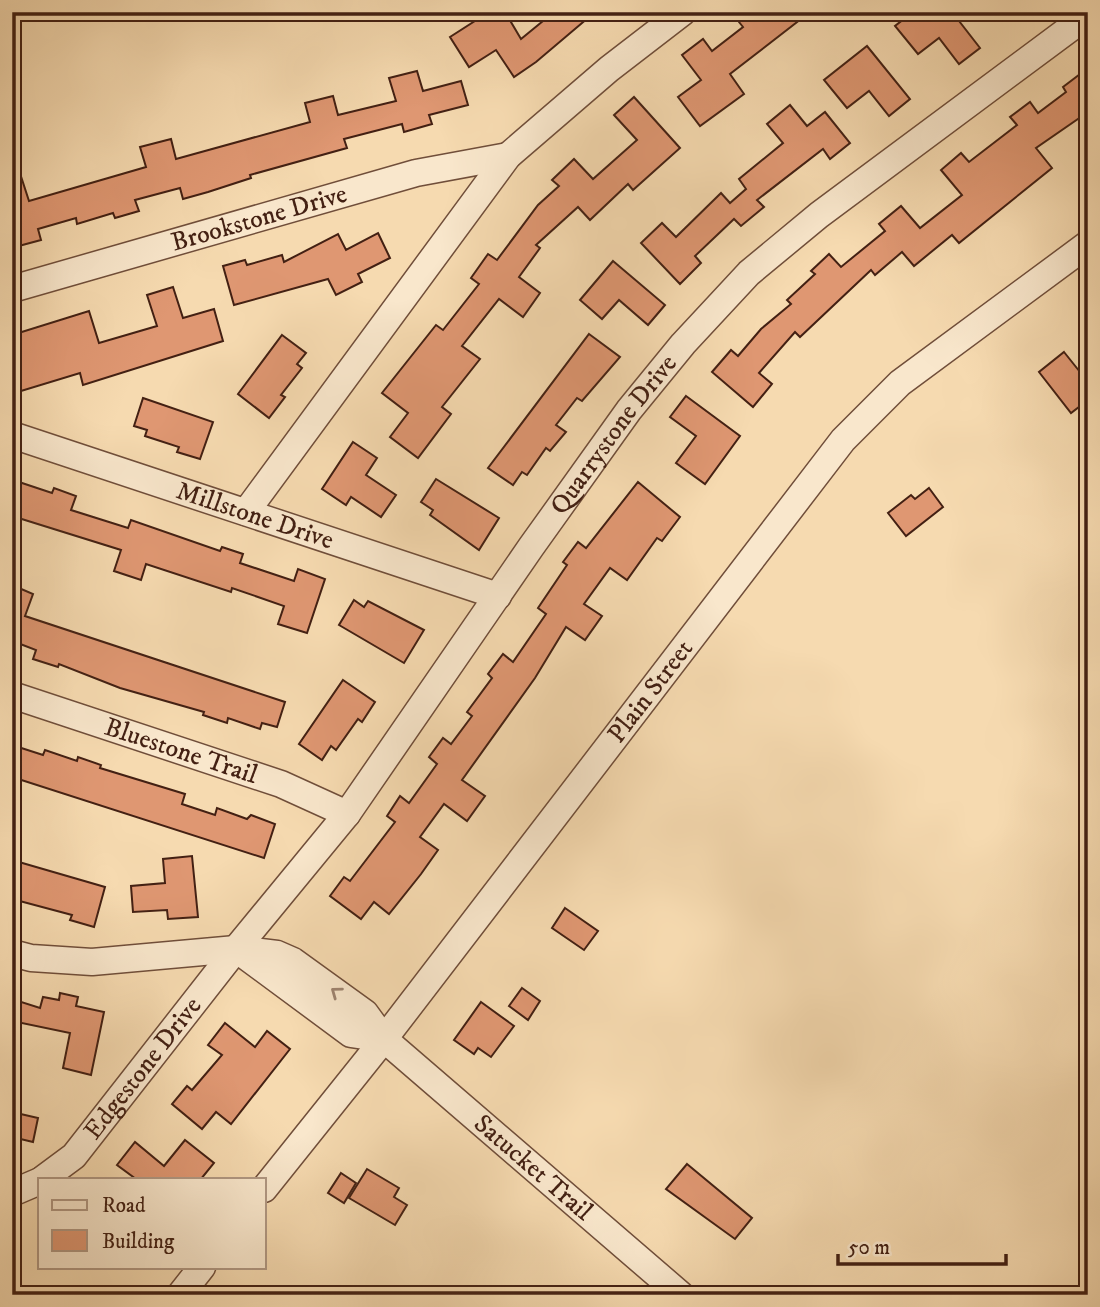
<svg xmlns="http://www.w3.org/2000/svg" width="1100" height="1307" font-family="'IM FELL DW Pica',serif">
<rect width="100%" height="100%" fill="#f6dab0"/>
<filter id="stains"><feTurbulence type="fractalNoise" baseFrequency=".00286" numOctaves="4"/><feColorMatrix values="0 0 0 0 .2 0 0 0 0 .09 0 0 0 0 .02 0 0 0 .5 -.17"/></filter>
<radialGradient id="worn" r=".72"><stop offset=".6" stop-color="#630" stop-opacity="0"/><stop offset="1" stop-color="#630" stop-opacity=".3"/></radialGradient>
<g fill="#df9772" stroke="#432013" stroke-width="2">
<path d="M 489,12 L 505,12 L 521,39 L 554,12 L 595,12 L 536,62 L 514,77 L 496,50 L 469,67 L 450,37 Z"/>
<path d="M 752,12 L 810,12 L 730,74 L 744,94 L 700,126 L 678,97 L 701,80 L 682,55 L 703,39 L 712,51 L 743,27 L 739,22 Z"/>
<path d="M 913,12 L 952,12 L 980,48 L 959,64 L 939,38 L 918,54 L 895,26 Z"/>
<path d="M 867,46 L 910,99 L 889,116 L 869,91 L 847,108 L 824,80 Z"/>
<path d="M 1088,68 L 1088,112 L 1036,148 L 1052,168 L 959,243 L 952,235 L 914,266 L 902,252 L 875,275 L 871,270 L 800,337 L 795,332 L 759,373 L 772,384 L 753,407 L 712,372 L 731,350 L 738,356 L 761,329 L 791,304 L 787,300 L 815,274 L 811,271 L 829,254 L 841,267 L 885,231 L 879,224 L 901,206 L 920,228 L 962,195 L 941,170 L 961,153 L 969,162 L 1017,125 L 1010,117 L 1030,102 L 1038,113 L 1066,92 L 1063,87 Z"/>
<path d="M 417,71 L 423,91 L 461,81 L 468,105 L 429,115 L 432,124 L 404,132 L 402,124 L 344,139 L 347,148 L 250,175 L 251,178 L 208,192 L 183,199 L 180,188 L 135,200 L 139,211 L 115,218 L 113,213 L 77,224 L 76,218 L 38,229 L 41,240 L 15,247 L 12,238 L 12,162 L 16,161 L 29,201 L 146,167 L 140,147 L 171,139 L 176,159 L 310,122 L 305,103 L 333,96 L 338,115 L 396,101 L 389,78 Z"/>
<path d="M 634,97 L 680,148 L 633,190 L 628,184 L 590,220 L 578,207 L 536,245 L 540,248 L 519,277 L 540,293 L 523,317 L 499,299 L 462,346 L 480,359 L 442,407 L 451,414 L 418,458 L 390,437 L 408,413 L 382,393 L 436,325 L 443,330 L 479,284 L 471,278 L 488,254 L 497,260 L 538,205 L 559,186 L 552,180 L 574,159 L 593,179 L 637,140 L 614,115 Z"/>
<path d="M 790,105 L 807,126 L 825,112 L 850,143 L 830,159 L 823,149 L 757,200 L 764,207 L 741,226 L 734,219 L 695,256 L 701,263 L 680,284 L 641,243 L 662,223 L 676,237 L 721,193 L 730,203 L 746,189 L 739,179 L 783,143 L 767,124 Z"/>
<path d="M 378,233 L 390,258 L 358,274 L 362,282 L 336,295 L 328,279 L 234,305 L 223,266 L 245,260 L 247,265 L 282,255 L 284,262 L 338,234 L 346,250 Z"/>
<path d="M 613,261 L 665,305 L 648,325 L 619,300 L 602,319 L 580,300 Z"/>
<path d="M 173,287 L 183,318 L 214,309 L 223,341 L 83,385 L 80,373 L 21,391 L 12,361 L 12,335 L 89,311 L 99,343 L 157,326 L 147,295 Z"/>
<path d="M 589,334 L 620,357 L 582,401 L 577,398 L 556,425 L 566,432 L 550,451 L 546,448 L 527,475 L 522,472 L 513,485 L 488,468 Z"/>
<path d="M 282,335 L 306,353 L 297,364 L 302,368 L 281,395 L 285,397 L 269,418 L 238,394 Z"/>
<path d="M 1064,352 L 1088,382 L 1088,400 L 1071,413 L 1039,372 Z"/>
<path d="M 686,396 L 740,436 L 705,484 L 676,463 L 696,436 L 670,417 Z"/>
<path d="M 143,398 L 213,422 L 200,459 L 177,452 L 179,447 L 145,436 L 147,430 L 134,426 Z"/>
<path d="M 353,442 L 377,458 L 366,475 L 396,495 L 381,517 L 351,497 L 346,505 L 322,489 Z"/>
<path d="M 436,479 L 499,518 L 479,550 L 430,515 L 433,510 L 421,502 Z"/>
<path d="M 19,482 L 52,493 L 54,488 L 76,496 L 71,510 L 128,528 L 131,520 L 220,551 L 222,547 L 243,554 L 240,563 L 294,581 L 298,569 L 325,579 L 307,633 L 278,624 L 284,606 L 232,588 L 231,592 L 146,564 L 141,580 L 114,571 L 121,550 L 12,516 L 12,485 L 18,487 Z"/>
<path d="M 638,482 L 680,517 L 662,541 L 657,538 L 627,580 L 610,568 L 584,604 L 602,616 L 585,640 L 566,627 L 535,678 L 462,780 L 485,796 L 467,821 L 444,804 L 420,837 L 438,850 L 421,874 L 389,914 L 374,902 L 361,919 L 330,896 L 344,877 L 350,881 L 395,822 L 387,816 L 400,796 L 409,803 L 437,764 L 429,757 L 443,738 L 451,744 L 472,716 L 467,712 L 492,678 L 488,674 L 503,654 L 513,662 L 546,614 L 538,608 L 567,565 L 563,562 L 578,542 L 586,548 Z"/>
<path d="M 929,488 L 943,507 L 906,536 L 888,513 L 911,495 L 915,499 Z"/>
<path d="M 12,585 L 33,594 L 25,616 L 285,702 L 277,727 L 262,723 L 260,729 L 228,718 L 227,723 L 203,715 L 204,712 L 120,688 L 59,664 L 58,667 L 33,659 L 36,650 L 15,642 L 12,645 Z"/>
<path d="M 354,600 L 364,607 L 368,601 L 424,630 L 404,663 L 339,625 Z"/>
<path d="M 343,680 L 375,702 L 362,722 L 358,719 L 336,750 L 331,746 L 322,760 L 299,744 Z"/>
<path d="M 12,745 L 43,755 L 45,750 L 77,761 L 78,757 L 101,765 L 100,768 L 185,794 L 182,804 L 215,815 L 217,808 L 247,819 L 251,815 L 275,824 L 264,858 L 12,777 Z"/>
<path d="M 192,856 L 198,917 L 168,919 L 167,910 L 133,912 L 131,886 L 165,883 L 163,859 Z"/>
<path d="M 12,860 L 105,887 L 94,927 L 70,920 L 72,915 L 12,899 Z"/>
<path d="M 565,908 L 598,931 L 584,950 L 552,928 Z"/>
<path d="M 522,988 L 540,1001 L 528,1020 L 509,1006 Z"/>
<path d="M 60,993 L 78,997 L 76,1006 L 104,1012 L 91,1075 L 63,1068 L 70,1033 L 12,1021 L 12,999 L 40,1008 L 43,997 L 59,1000 Z"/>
<path d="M 481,1002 L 514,1026 L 491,1057 L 478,1048 L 474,1054 L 454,1040 Z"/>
<path d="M 225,1023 L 255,1047 L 267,1031 L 290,1049 L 231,1124 L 216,1112 L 202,1129 L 172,1104 L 187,1086 L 192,1090 L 222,1055 L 208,1045 Z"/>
<path d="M 12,1112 L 38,1118 L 33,1142 L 12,1137 Z"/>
<path d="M 185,1140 L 214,1163 L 201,1179 L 136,1179 L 117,1165 L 135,1142 L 164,1166 Z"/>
<path d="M 687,1164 L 752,1218 L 735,1239 L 666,1189 Z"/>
<path d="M 367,1169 L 399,1188 L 394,1197 L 407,1205 L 395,1225 L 349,1198 Z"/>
<path d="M 341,1173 L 356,1183 L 344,1203 L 328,1193 Z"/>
</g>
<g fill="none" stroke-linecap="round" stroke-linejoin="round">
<g stroke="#704e3a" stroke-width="29">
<g id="street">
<path id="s1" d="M 12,289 L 416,173 L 508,156"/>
<path id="s2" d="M 12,435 L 498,596"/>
<path d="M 246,512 L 508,156 L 609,69 L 683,12"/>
<path id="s3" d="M 12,695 L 281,784 L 347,814"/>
<path d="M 236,949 L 351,1034 L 384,1039"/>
<path id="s4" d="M 12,953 L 31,958 L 92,962 L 236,949 L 277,954 L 293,961 L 365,1013 L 384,1039 L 681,1295"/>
<path id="s5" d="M 43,1179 L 74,1156 L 236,949 L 347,814 L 531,547 L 629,410 L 683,344 L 749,273 L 819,215 L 1088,15"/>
<path id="s6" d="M 264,1189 L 384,1039 L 843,440 L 900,383 L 1088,244"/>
<path d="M 12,1193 L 40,1181"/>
<path d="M 180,1295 L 202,1267"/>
</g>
</g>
<use href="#street" stroke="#f9e7cc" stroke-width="26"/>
</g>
<defs><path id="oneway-chevron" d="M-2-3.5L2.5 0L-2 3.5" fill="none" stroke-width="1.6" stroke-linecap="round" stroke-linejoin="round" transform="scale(1.75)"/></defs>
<use stroke="#9e8470" href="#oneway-chevron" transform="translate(336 992) rotate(-144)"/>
<g text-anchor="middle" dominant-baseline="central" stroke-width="6" stroke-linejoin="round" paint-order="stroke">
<g font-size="26" fill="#432013" stroke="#f9e7cc">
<text stroke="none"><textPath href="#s1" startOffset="257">Brookstone Drive</textPath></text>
<text stroke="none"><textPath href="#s5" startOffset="940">Quarrystone Drive</textPath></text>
<text stroke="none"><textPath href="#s2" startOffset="256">Millstone Drive</textPath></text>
<text stroke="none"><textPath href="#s6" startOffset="630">Plain Street</textPath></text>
<text stroke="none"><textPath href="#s3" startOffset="178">Bluestone Trail</textPath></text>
<text stroke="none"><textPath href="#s5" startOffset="150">Edgestone Drive</textPath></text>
<text stroke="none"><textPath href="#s4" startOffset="602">Satucket Trail</textPath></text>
</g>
</g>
<rect width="1100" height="1307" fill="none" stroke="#f6dab0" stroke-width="42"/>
<rect x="14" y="14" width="1072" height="1279" fill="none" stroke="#432013" stroke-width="3.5"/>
<rect x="21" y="21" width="1058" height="1265" fill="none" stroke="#432013" stroke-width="2"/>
<rect x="38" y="1178" width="228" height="91" fill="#f9e7cc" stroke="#b09782" stroke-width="2"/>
<rect x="52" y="1200" width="35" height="10" fill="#f9e7cc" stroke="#b09782" stroke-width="2"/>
<text x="102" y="1212" font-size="21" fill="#432013">Road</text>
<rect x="52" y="1230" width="35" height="21" fill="#df9772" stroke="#b09782" stroke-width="2"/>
<text x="102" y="1248" font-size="21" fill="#432013">Building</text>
<path d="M838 1254v10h168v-10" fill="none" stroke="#432013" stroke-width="3.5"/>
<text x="848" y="1254" font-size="21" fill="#432013" stroke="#f9e7cc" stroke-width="5" paint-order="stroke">50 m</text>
<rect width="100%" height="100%" filter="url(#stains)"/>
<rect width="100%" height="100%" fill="url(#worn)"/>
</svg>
